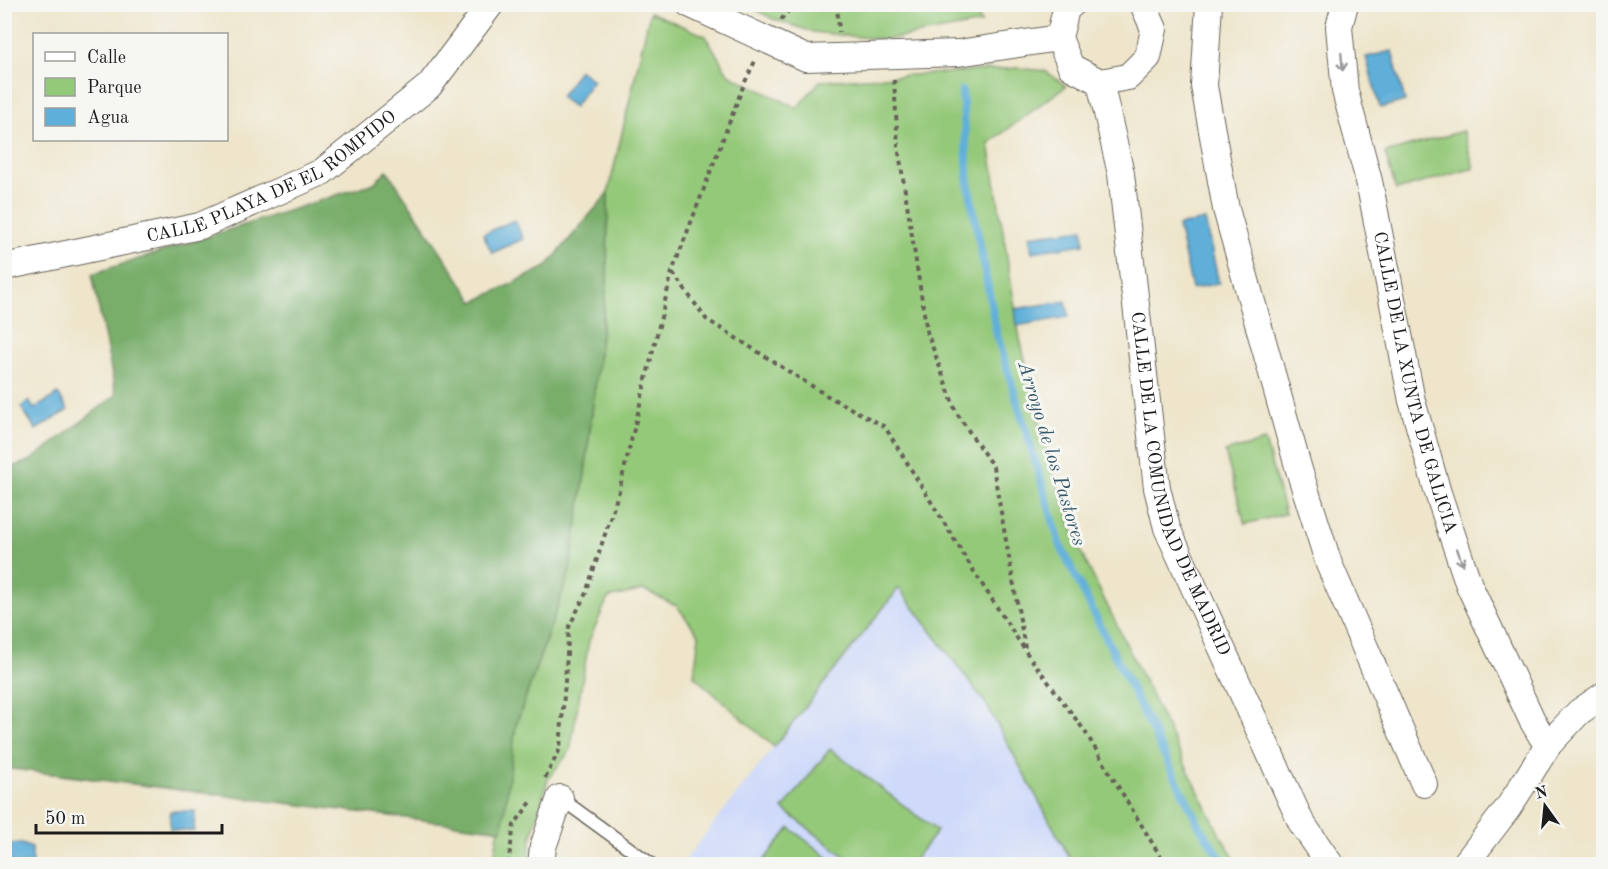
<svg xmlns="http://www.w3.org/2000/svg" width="1608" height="869" font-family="'Old Standard TT',serif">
<rect width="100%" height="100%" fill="#f6f6f2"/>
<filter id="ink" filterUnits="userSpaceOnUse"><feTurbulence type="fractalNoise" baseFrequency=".0167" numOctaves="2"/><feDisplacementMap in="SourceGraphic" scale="12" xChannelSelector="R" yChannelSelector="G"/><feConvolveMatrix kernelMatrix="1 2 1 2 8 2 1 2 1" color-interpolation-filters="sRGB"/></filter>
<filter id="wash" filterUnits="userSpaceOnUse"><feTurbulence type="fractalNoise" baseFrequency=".008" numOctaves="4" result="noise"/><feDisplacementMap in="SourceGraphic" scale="24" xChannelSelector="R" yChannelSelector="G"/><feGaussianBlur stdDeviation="1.35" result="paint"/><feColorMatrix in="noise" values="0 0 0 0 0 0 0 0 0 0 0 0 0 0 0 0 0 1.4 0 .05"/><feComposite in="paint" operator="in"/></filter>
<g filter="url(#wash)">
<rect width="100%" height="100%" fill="#eee5cb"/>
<path fill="#cfdafa" d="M 899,587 L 973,681 L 1073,864 L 682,864 Z"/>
<g fill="#95c97a" stroke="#58724b" stroke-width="1.5">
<path d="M 747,5 L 971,5 L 982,23 L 886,40 L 813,32 L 773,19 Z"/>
<path d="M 650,12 L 706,36 L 728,74 L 797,108 L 820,81 L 1018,68 L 1045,71 L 1066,86 L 989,143 L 1020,339 L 1048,455 L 1080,550 L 1220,835 L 1238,864 L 1073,864 L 986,704 L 899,588 L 774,747 L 694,676 L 699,635 L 677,606 L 644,590 L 608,598 L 589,641 L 570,751 L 548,779 L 532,835 L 528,864 L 493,864 L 516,725 L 570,571 L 585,473 L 607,283 L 608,193 Z"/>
<path d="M 1463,131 L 1474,168 L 1396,190 L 1385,153 Z"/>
<path d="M 1265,441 L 1285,514 L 1245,524 L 1225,452 Z"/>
<path d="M 830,749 L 937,831 L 911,864 L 855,864 L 783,809 Z"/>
<path d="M 790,828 L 836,864 L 761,864 Z"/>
</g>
<path fill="#78ad6a" stroke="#4a6443" stroke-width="1.5" d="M 387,170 L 474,302 L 546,267 L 608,193 L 607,283 L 585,473 L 570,571 L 516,725 L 502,830 L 5,768 L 5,470 L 31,460 L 116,395 L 92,274 L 374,183 Z"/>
<g fill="#5eafd9" stroke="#3d667a" stroke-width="1.5">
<path d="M 1392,51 L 1405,101 L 1380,108 L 1366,57 Z"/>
<path d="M 579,70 L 593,80 L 574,107 L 560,97 Z"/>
<path d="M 515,220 L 523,239 L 492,253 L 483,234 Z"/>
<path d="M 1205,220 L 1219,283 L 1192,289 L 1178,226 Z"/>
<path d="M 1083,229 L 1084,244 L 1032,252 L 1029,236 Z"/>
<path d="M 1066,301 L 1069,317 L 1017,326 L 1015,309 Z"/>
<path d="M 58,394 L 68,410 L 36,430 L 21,407 L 29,401 L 34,409 Z"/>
<path d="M 170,811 L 195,811 L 194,831 L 170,830 Z"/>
<path d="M 19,843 L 32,848 L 32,864 L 10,864 L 11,860 L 6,857 C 3,847 10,844 19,843 Z"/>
</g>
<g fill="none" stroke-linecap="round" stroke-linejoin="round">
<path stroke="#5eafd9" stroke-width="8" d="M 962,91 L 969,187 L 997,335 L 1061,547 L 1199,825 L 1224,864"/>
</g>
</g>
<g filter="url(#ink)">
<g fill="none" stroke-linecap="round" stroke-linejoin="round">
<g stroke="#666259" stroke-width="15">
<path id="lane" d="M 560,798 L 651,864"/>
</g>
<g stroke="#666259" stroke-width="28">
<g id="street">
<path d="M 689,4 L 806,58 L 958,53 L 1059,38"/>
<path d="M 1072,4 L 1066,9 L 1059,38 L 1071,67 L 1100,82 L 1128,77 L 1148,57 L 1154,29 L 1143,4"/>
<path d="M 1209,4 L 1204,86 L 1226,209 L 1299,470 L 1329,564 L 1424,784"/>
<path id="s1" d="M 1345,4 L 1339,27 L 1345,91 L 1369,181 L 1412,401 L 1438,493 L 1469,585 L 1532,720 L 1542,737 L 1549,744"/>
<path id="s2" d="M 1100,82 L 1121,174 L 1157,488 L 1167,528 L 1301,822 L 1330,864"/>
<path id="s3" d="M 4,267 L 200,226 L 322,172 L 429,86 L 491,4"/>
<path d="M 541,864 L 543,847 L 560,798"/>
<path d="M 1465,864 L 1508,808 L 1549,744 L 1579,712 L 1604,695"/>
</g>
</g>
<g stroke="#666259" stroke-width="4" stroke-dasharray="4.5 4.5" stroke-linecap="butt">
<path d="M 837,4 L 839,32"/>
<path d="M 781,20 L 794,4"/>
<path d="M 894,80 L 898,146 L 927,332 L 956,412 L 993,467 L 1025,648"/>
<path d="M 673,273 L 706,319 L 826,395 L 885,427 L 978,578 L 1026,652 L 1084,730 L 1165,864"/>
<path d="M 545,778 L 560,749 L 569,627 L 586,593 L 619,491 L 672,272 L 744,84 L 755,61"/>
<path d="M 508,864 L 514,825 L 531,802"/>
</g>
<use href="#lane" stroke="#fff" stroke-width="12"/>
<use href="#street" stroke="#fff" stroke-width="26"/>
</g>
<defs><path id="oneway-shaft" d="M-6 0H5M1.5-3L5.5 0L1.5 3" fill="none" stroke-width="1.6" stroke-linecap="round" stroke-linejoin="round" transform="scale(1.5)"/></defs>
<g stroke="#999">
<use href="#oneway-shaft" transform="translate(1342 62) rotate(85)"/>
<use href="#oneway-shaft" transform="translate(1460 557) rotate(71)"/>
</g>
</g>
<g text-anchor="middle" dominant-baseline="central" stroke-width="6" stroke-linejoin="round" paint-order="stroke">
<g font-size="18" fill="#1c1c1c" stroke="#f6f6f2">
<text stroke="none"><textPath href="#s3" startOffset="286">CALLE PLAYA DE EL ROMPIDO</textPath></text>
<text stroke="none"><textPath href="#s1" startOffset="388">CALLE DE LA XUNTA DE GALICIA</textPath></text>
<text stroke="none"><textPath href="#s2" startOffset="412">CALLE DE LA COMUNIDAD DE MADRID</textPath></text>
</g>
<g font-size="20" font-style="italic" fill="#365768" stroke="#f6f6f2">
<text transform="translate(1051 454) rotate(73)">Arroyo de los Pastores</text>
</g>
</g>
<rect width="1608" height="869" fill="none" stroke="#f6f6f2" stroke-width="24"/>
<rect x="33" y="33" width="195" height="108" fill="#f6f6f2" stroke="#9f9f9c" stroke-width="1.5"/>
<rect x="45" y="52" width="30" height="9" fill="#ffffff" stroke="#9f9f9c" stroke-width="1.5"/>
<text x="87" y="63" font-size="18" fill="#1c1c1c">Calle</text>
<rect x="45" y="78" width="30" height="18" fill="#95c97a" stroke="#9f9f9c" stroke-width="1.5"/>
<text x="87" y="93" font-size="18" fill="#1c1c1c">Parque</text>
<rect x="45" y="108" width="30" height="18" fill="#5eafd9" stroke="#9f9f9c" stroke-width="1.5"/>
<text x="87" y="123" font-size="18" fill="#1c1c1c">Agua</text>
<g transform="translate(1545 806) rotate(345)" stroke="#f6f6f2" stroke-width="4.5" paint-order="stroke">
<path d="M0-4.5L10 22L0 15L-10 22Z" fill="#1c1c1c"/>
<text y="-9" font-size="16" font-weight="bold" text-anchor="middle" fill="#1c1c1c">N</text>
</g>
<path d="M36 824v9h186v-9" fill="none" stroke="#1c1c1c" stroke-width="3"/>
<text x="45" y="824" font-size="18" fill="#1c1c1c" stroke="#f6f6f2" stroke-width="4.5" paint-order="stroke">50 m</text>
</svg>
